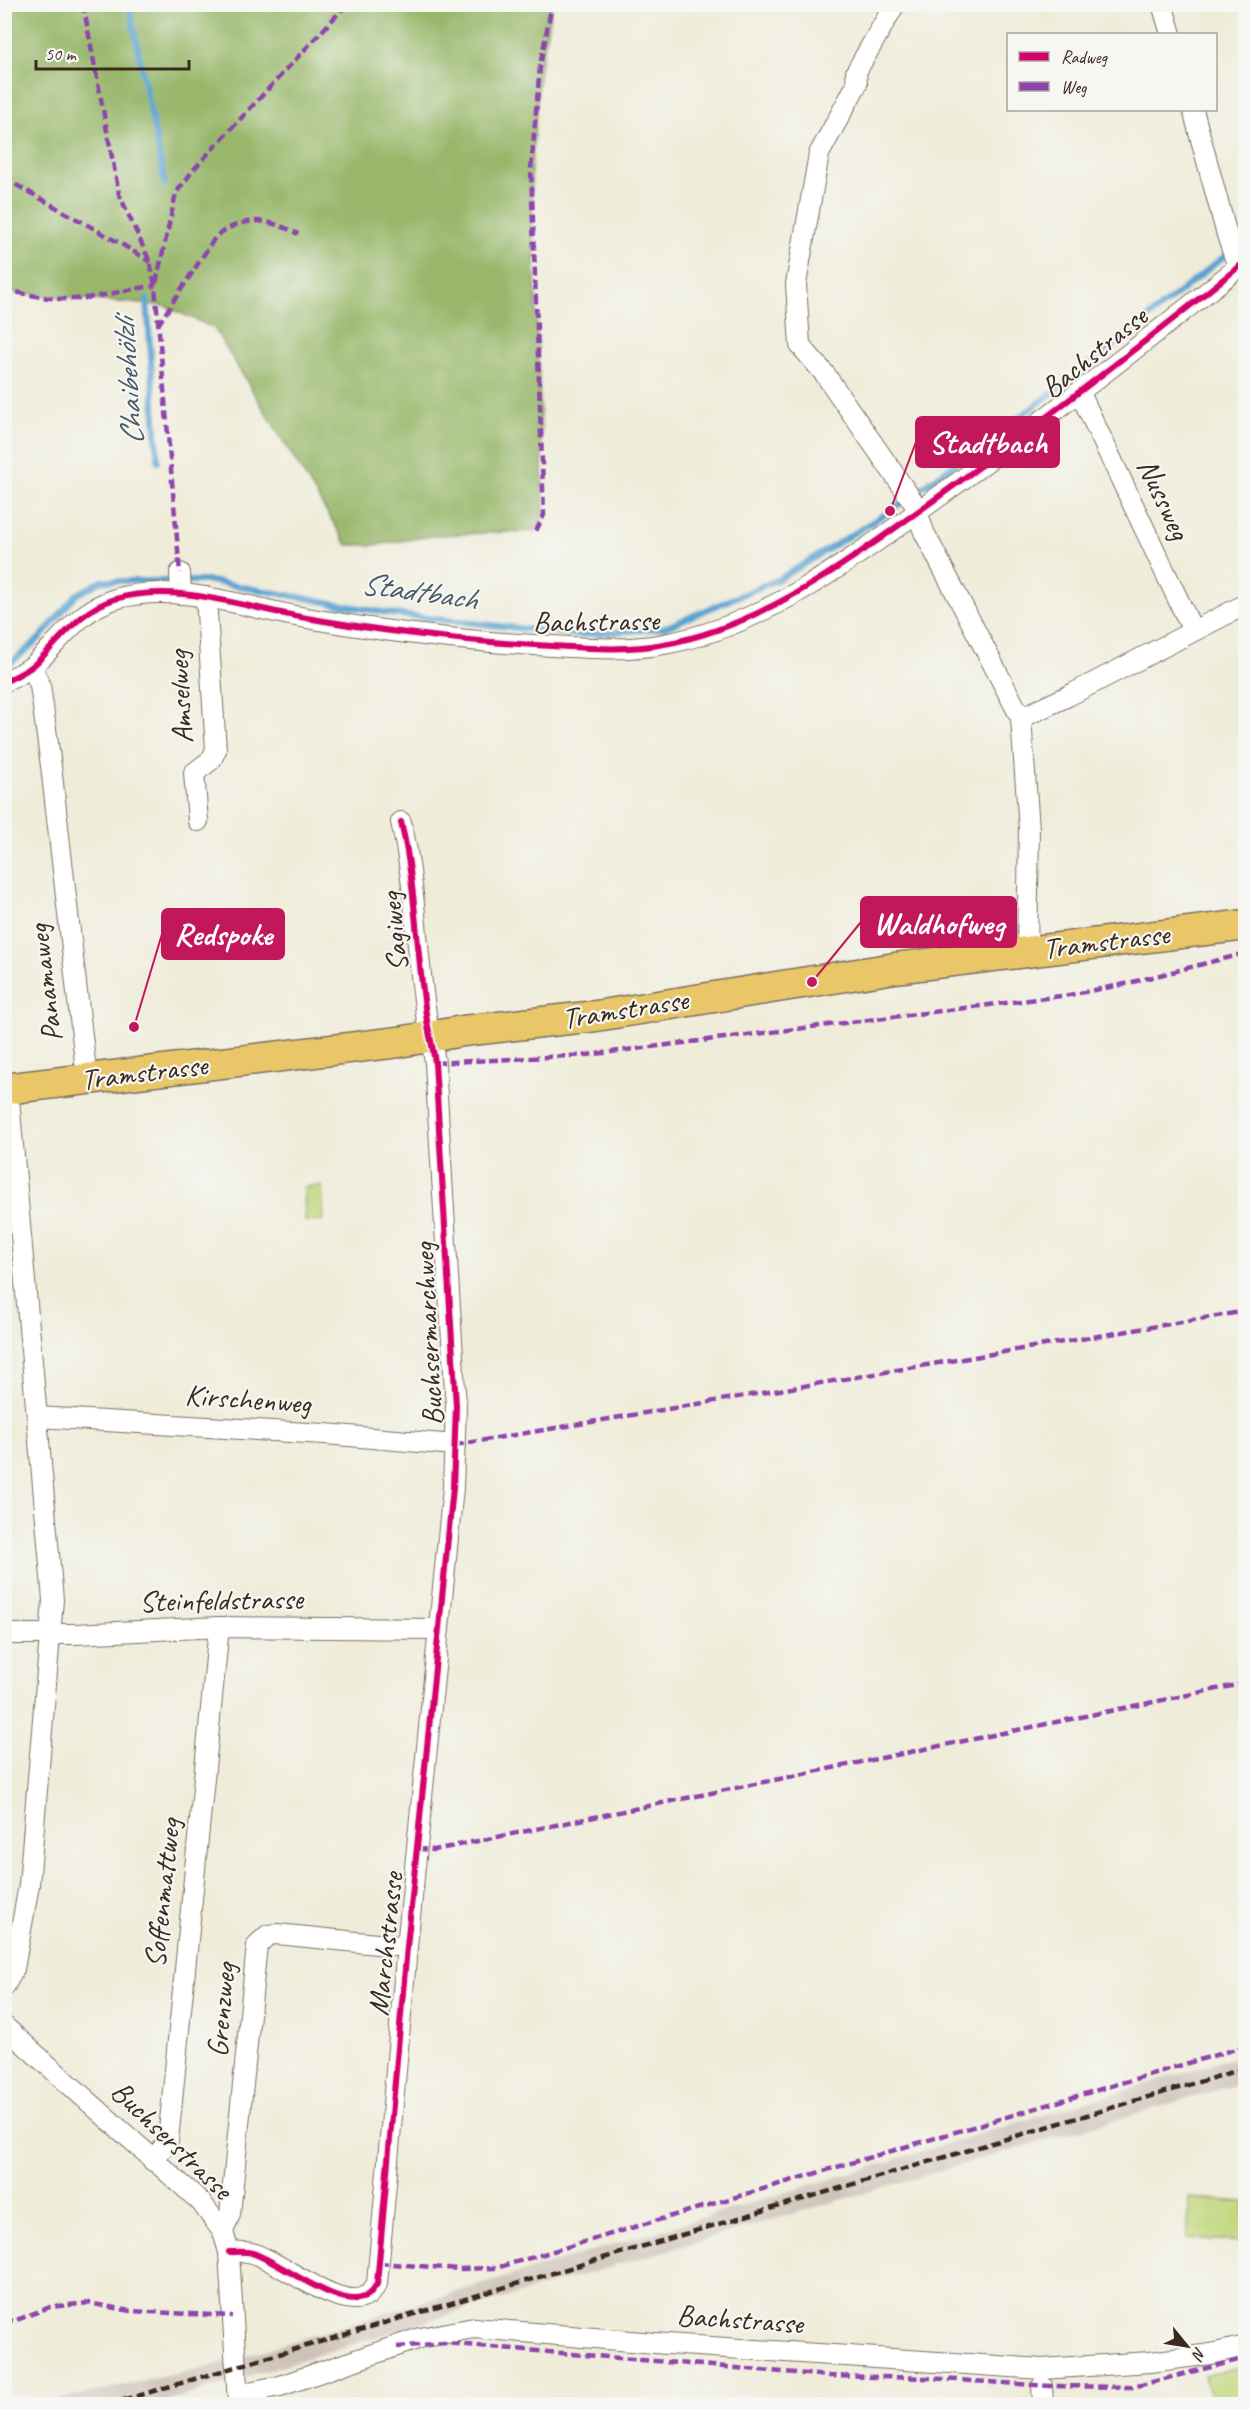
<svg xmlns="http://www.w3.org/2000/svg" width="1250" height="2409" font-family="Caveat,sans-serif">
<rect width="100%" height="100%" fill="#f6f6f2"/>
<filter id="ink" filterUnits="userSpaceOnUse"><feTurbulence type="fractalNoise" baseFrequency=".0167" numOctaves="2"/><feDisplacementMap in="SourceGraphic" scale="12" xChannelSelector="R" yChannelSelector="G"/><feConvolveMatrix kernelMatrix="1 2 1 2 8 2 1 2 1" color-interpolation-filters="sRGB"/></filter>
<filter id="wash" filterUnits="userSpaceOnUse"><feTurbulence type="fractalNoise" baseFrequency=".008" numOctaves="4" result="noise"/><feDisplacementMap in="SourceGraphic" scale="24" xChannelSelector="R" yChannelSelector="G"/><feGaussianBlur stdDeviation="1.35" result="paint"/><feColorMatrix in="noise" values="0 0 0 0 0 0 0 0 0 0 0 0 0 0 0 0 0 1.4 0 .05"/><feComposite in="paint" operator="in"/></filter>
<g filter="url(#wash)">
<rect width="100%" height="100%" fill="#efecd9"/>
<path fill="#cdc2b9" d="M 1245,2054 L 1245,2082 L 473,2307 L 157,2404 L 40,2404 L 211,2366 Z"/>
<g fill="#c0d67a" stroke="#7e804c" stroke-width="1.5">
<path d="M 322,1186 L 324,1221 L 305,1221 L 304,1187 Z"/>
<path d="M 1190,2198 L 1245,2202 L 1245,2242 L 1187,2238 Z"/>
<path d="M 1245,2367 L 1245,2404 L 1212,2404 L 1204,2376 Z"/>
</g>
<path fill="#98b76a" stroke="#6a7044" stroke-width="1.5" d="M 4,5 L 552,5 L 540,67 L 531,169 L 544,515 L 536,531 L 438,535 L 376,545 L 347,545 L 214,328 L 165,306 L 5,292 Z"/>
<g fill="none" stroke-linecap="round" stroke-linejoin="round">
<g stroke="#5aa2d1" stroke-width="6">
<path d="M 129,4 L 165,184"/>
<path d="M 147,299 L 158,462"/>
<path d="M 4,669 L 40,638 L 76,595 L 102,581 L 210,581 L 393,614 L 580,635 L 664,628 L 781,578 L 890,511 L 1065,384 L 1246,239"/>
</g>
</g>
</g>
<g filter="url(#ink)">
<g fill="none" stroke-linecap="round" stroke-linejoin="round">
<g stroke="#7a6e5f" stroke-width="22">
<g id="street">
<path d="M 895,4 L 856,72 L 857,84 L 819,154 L 796,284 L 800,345 L 824,373 L 914,503 L 924,532 L 1021,718 L 1029,829 L 1027,951"/>
<path d="M 1162,4 L 1171,34"/>
<path d="M 1193,110 L 1227,235 L 1238,267"/>
<path d="M 1080,393 L 1193,631"/>
<path d="M 180,573 L 181,594"/>
<path d="M 32,667 L 40,685 L 51,766 L 87,1079"/>
<path d="M 4,682 C 14,677 26,672 35,664 C 61,640 79,610 115,599 C 173,582 238,605 295,616 C 380,631 467,642 552,646 C 589,648 628,651 664,644 C 765,626 853,558 934,500 C 1041,423 1144,343 1246,261"/>
<path d="M 1021,718 L 1068,696 L 1246,604"/>
<path d="M 198,821 L 194,773 L 211,760 L 216,750 L 206,597"/>
<path d="M 37,1417 L 325,1434 L 455,1445"/>
<path d="M 4,1634 L 75,1634 L 219,1627 L 439,1629"/>
<path d="M 4,1987 L 14,1969 L 29,1885 L 53,1600 L 8,1088"/>
<path d="M 4,2026 L 201,2202 L 223,2232 L 229,2252 L 238,2404"/>
<path d="M 153,2161 L 168,2141 L 219,1627"/>
<path d="M 223,2232 L 230,2214 L 257,1945 L 268,1935 L 277,1934 L 407,1947"/>
<path d="M 229,2252 C 236,2252 245,2251 252,2253 C 278,2260 343,2314 368,2295 C 371,2293 374,2288 377,2284 L 407,1947 L 453,1488 L 456,1406 L 435,1063 C 433,1046 428,1031 426,1014 C 416,950 416,885 401,822"/>
<path d="M 1042,2386 L 1043,2404"/>
<path d="M 238,2394 L 280,2386 L 420,2338 L 474,2328 L 667,2344 L 1042,2369 L 1150,2362 L 1211,2354 L 1246,2346"/>
</g>
</g>
<g stroke="#7a6e5f" stroke-width="33">
<path id="primary" d="M 4,1089 L 399,1042 L 463,1031 L 596,1016 L 895,968 L 1246,925"/>
</g>
<use href="#street" stroke="#fff" stroke-width="20"/>
<use href="#primary" stroke="#e9c769" stroke-width="30"/>
<path stroke="#3b2a1e" stroke-width="4.5" stroke-dasharray="9 4.5" stroke-linecap="butt" d="M 110,2404 L 1246,2068"/>
<g stroke="#8e44ad" stroke-width="4.5" stroke-dasharray="9 4.5" stroke-linecap="butt">
<path d="M 83,4 L 119,194 L 150,262 L 155,286 L 180,573"/>
<path d="M 4,178 L 123,245 L 150,262"/>
<path d="M 156,283 L 176,193 L 194,169 L 347,4"/>
<path d="M 4,289 C 27,295 52,300 75,299 C 100,298 129,288 155,286"/>
<path d="M 158,325 L 216,236 C 246,215 267,218 298,234"/>
<path d="M 536,531 L 544,515 L 531,169 L 540,66 L 552,4"/>
<path d="M 435,1063 L 587,1055 L 1069,995 L 1121,985 L 1246,953"/>
<path d="M 455,1445 L 1246,1311"/>
<path d="M 417,1849 L 434,1850 L 1246,1683"/>
<path d="M 379,2263 L 459,2269 L 496,2268 L 1246,2046"/>
<path d="M 4,2319 L 14,2321 L 50,2307 L 89,2303 L 130,2311 L 232,2316"/>
<path d="M 397,2347 L 444,2343 L 830,2376 L 927,2378 L 1050,2386 L 1133,2387 L 1246,2358"/>
</g>
<g stroke="#f6f6f2" stroke-width="10">
<g id="cycleway">
<path d="M 4,682 C 14,677 26,672 35,664 C 61,640 79,610 115,599 C 173,582 238,605 295,616 C 380,631 467,642 552,646 C 589,648 628,651 664,644 C 765,626 853,558 934,500 C 1041,423 1144,343 1246,261"/>
<path d="M 229,2252 C 236,2252 245,2251 252,2253 C 278,2260 343,2314 368,2295 C 371,2293 374,2288 377,2284 L 407,1947 L 453,1488 L 456,1406 L 435,1063 C 433,1046 428,1031 426,1014 C 416,950 416,885 401,822"/>
</g>
</g>
<use href="#cycleway" stroke="#d6006c" stroke-width="6"/>
</g>
</g>
<g text-anchor="middle" dominant-baseline="central" stroke-width="4.5" stroke-linejoin="round" paint-order="stroke">
<g font-size="30" fill="#3b2a1e" stroke="#f6f6f2">
<text transform="translate(1094 352) rotate(-39)">Bachstrasse</text>
<text transform="translate(1164 499) rotate(65)">Nussweg</text>
<text transform="translate(596 621) rotate(-1)">Bachstrasse</text>
<text transform="translate(180 697) rotate(-93)">Amselweg</text>
<text transform="translate(394 932) rotate(-96)">Sagiweg</text>
<text transform="translate(1106 941) rotate(-7)">Tramstrasse</text>
<text transform="translate(45 983) rotate(-97)">Panamaweg</text>
<text transform="translate(625 1009) rotate(-9)">Tramstrasse</text>
<text transform="translate(144 1072) rotate(-7)">Tramstrasse</text>
<text transform="translate(428 1334) rotate(-93)">Buchsermarchweg</text>
<text transform="translate(248 1399) rotate(4)">Kirschenweg</text>
<text transform="translate(221 1600) rotate(-1)">Steinfeldstrasse</text>
<text transform="translate(162 1893) rotate(-84)">Soffenmattweg</text>
<text transform="translate(385 1944) rotate(-84)">Marchstrasse</text>
<text transform="translate(221 2010) rotate(-85)">Grenzweg</text>
<text transform="translate(172 2140) rotate(44)">Buchserstrasse</text>
<text transform="translate(740 2319) rotate(4)">Bachstrasse</text>
</g>
<g font-size="32" font-style="italic" fill="#475a66" stroke="#f6f6f2">
<text transform="translate(128 382) rotate(-94)">Chaibehölzli</text>
<text transform="translate(419 591) rotate(8)">Stadtbach</text>
</g>
</g>
<path fill="none" stroke="#c2185b" stroke-width="2" d="M890 511L916 442M812 982L861 922M134 1027L162 934"/>
<g fill="#c2185b" stroke="#f6f6f2" stroke-width="2">
<circle cx="890" cy="511" r="6"/>
<circle cx="812" cy="982" r="6"/>
<circle cx="134" cy="1027" r="6"/>
</g>
<g fill="#c2185b" stroke="#c2185b" stroke-width="2">
<rect x="916" y="417" width="143" height="50" rx="6"/>
<rect x="861" y="897" width="155" height="50" rx="6"/>
<rect x="162" y="909" width="122" height="50" rx="6"/>
</g>
<g font-size="32" text-anchor="middle" font-weight="bold" fill="#fff">
<text x="988" y="453">Stadtbach</text>
<text x="939" y="934">Waldhofweg</text>
<text x="223" y="945">Redspoke</text>
</g>
<rect width="1250" height="2409" fill="none" stroke="#f6f6f2" stroke-width="24"/>
<rect x="1007" y="33" width="210" height="78" fill="#f6f6f2" stroke="#aba49d" stroke-width="1.5"/>
<rect x="1019" y="52" width="30" height="9" fill="#d6006c" stroke="#aba49d" stroke-width="1.5"/>
<text x="1061" y="63" font-size="18" fill="#3b2a1e">Radweg</text>
<rect x="1019" y="82" width="30" height="9" fill="#8e44ad" stroke="#aba49d" stroke-width="1.5"/>
<text x="1061" y="93" font-size="18" fill="#3b2a1e">Weg</text>
<g transform="translate(1187 2346) rotate(120)" stroke="#f6f6f2" stroke-width="4.5" paint-order="stroke">
<path d="M0-4.5L10 22L0 15L-10 22Z" fill="#3b2a1e"/>
<text y="-9" font-size="16" font-weight="bold" text-anchor="middle" fill="#3b2a1e">N</text>
</g>
<path d="M36 60v9h153v-9" fill="none" stroke="#3b2a1e" stroke-width="3"/>
<text x="45" y="60" font-size="18" fill="#3b2a1e" stroke="#f6f6f2" stroke-width="4.5" paint-order="stroke">50 m</text>
</svg>
